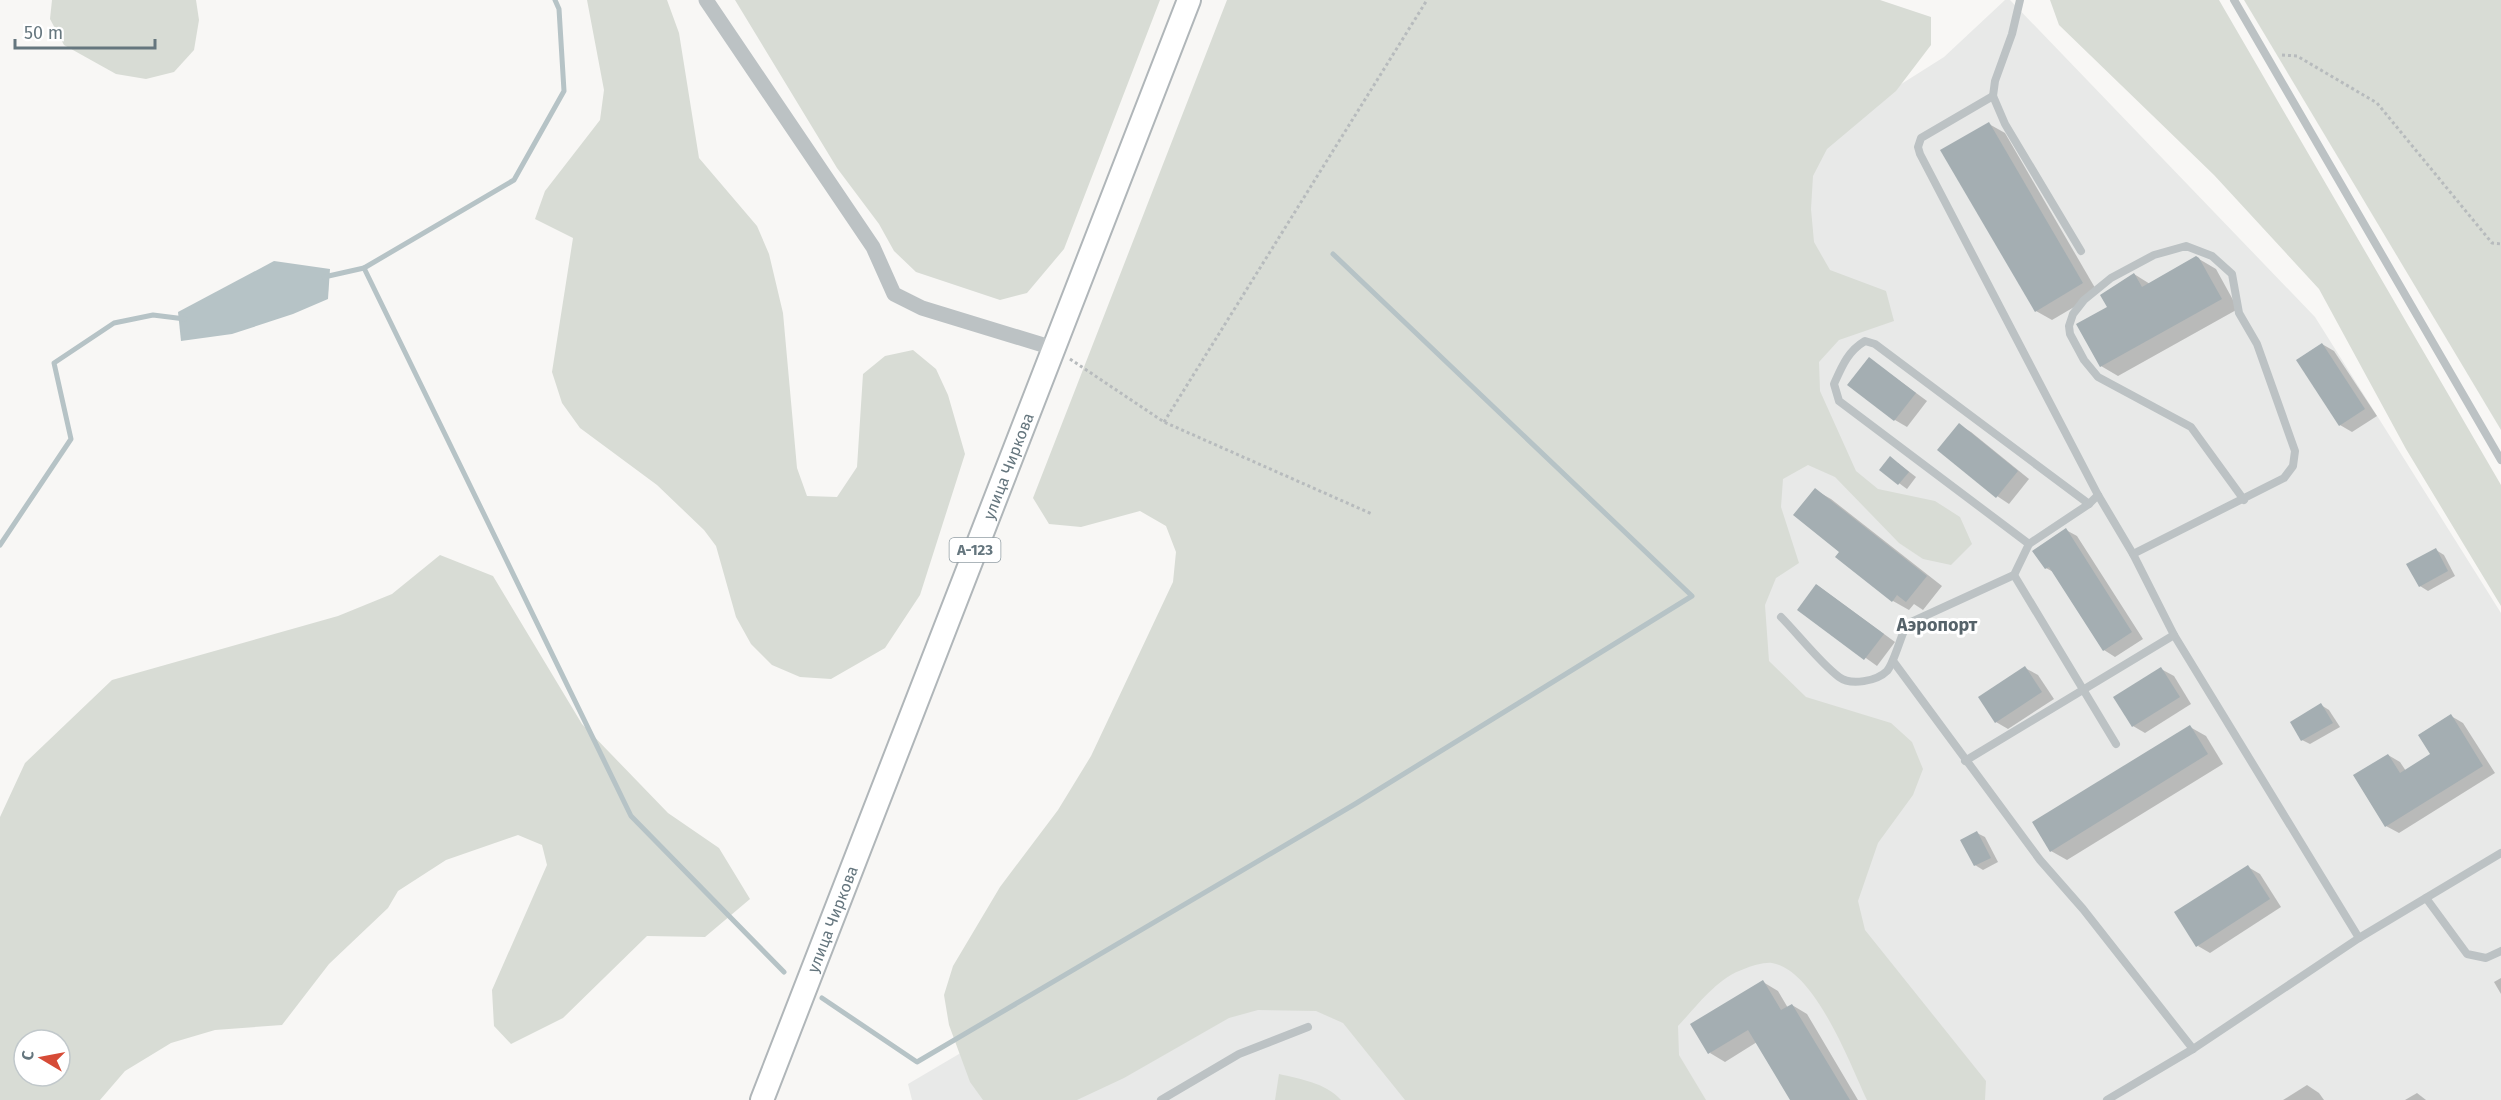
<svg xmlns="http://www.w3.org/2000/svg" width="2501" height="1100" font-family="'Fira Sans',sans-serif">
<rect width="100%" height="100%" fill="#f8f7f5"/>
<path fill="#e8e9e8" d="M 2005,0 L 2010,0 L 2315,317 L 2501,613 L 2501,1100 L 912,1100 L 908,1084 L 1735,597 L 1593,279 L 1944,57 Z"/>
<g fill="#d8dcd5" fill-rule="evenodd">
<path d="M 52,0 L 196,0 L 199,20 L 194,50 L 174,72 L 146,79 L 116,74 L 64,45 L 50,19 Z"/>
<path d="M 587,0 L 667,0 L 679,33 L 699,158 L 757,226 L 769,254 L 783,313 L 797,468 L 807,496 L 837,497 L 857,467 L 863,374 L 885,356 L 913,350 L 936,369 L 948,395 L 965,454 L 920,595 L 885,648 L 831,679 L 800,677 L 772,665 L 751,644 L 736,617 L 716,546 L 704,530 L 657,485 L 580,428 L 562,403 L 552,372 L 573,238 L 535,219 L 545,191 L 600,120 L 604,90 Z"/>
<path d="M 735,0 L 1160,0 L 1064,249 L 1027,293 L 1000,300 L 916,272 L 894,251 L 879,224 L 837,168 Z"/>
<path d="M 1227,0 L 1880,0 L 1931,17 L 1931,45 L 1896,91 L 1827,149 L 1813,176 L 1811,209 L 1814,242 L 1830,270 L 1886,291 L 1894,321 L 1839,340 L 1819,362 L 1820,391 L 1856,471 L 1878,489 L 1935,501 L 1960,517 L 1972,544 L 1951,565 L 1923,559 L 1899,543 L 1835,477 L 1808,465 L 1783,479 L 1781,507 L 1799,563 L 1776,578 L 1765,605 L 1769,661 L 1806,697 L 1891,723 L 1912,742 L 1923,769 L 1913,795 L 1878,843 L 1858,901 L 1865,930 L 1986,1081 L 1985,1100 L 1867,1100 C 1850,1064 1815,970 1772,963 C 1765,962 1751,966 1744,969 C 1717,978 1697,1006 1678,1026 L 1679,1055 L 1706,1100 L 1405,1100 L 1343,1023 L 1316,1011 L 1258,1010 L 1229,1018 L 1124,1078 L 1077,1100 L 983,1100 L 970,1082 L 949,1025 L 944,995 L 953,966 L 1000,887 L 1058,810 L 1091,756 L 1173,582 L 1176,552 L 1166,526 L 1140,511 L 1081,527 L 1049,524 L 1033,498 Z"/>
<path d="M 2050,0 L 2219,0 L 2501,485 L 2501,606 L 2406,449 L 2319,289 L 2214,175 L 2059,25 Z"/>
<path d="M 2244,0 L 2501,0 L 2501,430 Z"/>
<path d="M 440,555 L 493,576 L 582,724 L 668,813 L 719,848 L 750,899 L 705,937 L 647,936 L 563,1018 L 511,1044 L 494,1026 L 492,990 L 547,865 L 542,845 L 518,835 L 446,860 L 398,891 L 388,908 L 329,964 L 282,1025 L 215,1030 L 171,1043 L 125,1071 L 100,1100 L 0,1100 L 0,817 L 25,763 L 112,680 L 338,616 L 392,594 ZM 24,1040 L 60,1040 L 60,1076 L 24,1076 Z"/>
<path d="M 1279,1074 C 1300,1079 1326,1083 1341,1100 L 1275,1100 Z"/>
</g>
<path fill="#b6c3c6" d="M 274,261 L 330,269 L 328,299 L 293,314 L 232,334 L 181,341 L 178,312 Z"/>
<g fill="#0003">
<path d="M 1989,124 L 2005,133 L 2098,293 L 2052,320 L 2036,311 Z"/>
<path d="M 2199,259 L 2216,269 L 2238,309 L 2118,376 L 2101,366 L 2109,308 L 2102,295 L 2134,274 L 2150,284 Z"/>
<path d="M 2322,344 L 2334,351 L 2377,416 L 2352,432 L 2340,425 Z"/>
<path d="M 1870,359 L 1927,401 L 1907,427 L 1895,420 Z"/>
<path d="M 1959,425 L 1971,432 L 2029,479 L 2009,504 L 1997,496 Z"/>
<path d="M 1898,463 L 1916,477 L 1907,489 L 1881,470 Z"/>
<path d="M 1815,490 L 1831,499 L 1942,586 L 1923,610 L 1914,604 L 1909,610 L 1893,601 Z"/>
<path d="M 2066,530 L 2077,536 L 2143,639 L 2115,657 L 2104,650 L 2055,573 L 2046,568 Z"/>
<path d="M 2436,550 L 2444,555 L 2455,576 L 2428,591 L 2420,586 Z"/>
<path d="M 1817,585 L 1895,642 L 1877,666 L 1799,610 Z"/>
<path d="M 2025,668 L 2038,675 L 2054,699 L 2008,729 L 1996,722 Z"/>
<path d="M 2161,669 L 2174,676 L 2191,704 L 2145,733 L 2133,726 Z"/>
<path d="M 2321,705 L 2329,710 L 2340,727 L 2310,744 L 2302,740 Z"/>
<path d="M 2451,716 L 2463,723 L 2495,773 L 2399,833 L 2386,826 L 2388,755 L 2400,762 L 2406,771 L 2432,755 Z"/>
<path d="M 2190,727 L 2206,736 L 2223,764 L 2067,860 L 2051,851 Z"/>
<path d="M 1977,833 L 1985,837 L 1998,862 L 1983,870 L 1975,865 Z"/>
<path d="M 2248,867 L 2260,874 L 2281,907 L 2210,953 L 2198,946 Z"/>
<path d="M 2501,978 L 2501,994 L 2494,982 Z"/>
<path d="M 1763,982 L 1778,991 L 1788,1008 L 1792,1005 L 1807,1014 L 1858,1100 L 1792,1100 L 1757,1042 L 1725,1062 L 1710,1053 Z"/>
<path d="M 2307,1085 L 2319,1093 L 2324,1100 L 2283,1100 Z"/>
<path d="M 2417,1093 L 2426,1100 L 2405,1100 Z"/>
</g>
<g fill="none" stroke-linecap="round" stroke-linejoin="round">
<g stroke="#b6c3c6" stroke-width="5">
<path d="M 364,268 L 514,180 L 564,91 L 559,9 L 555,0"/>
<path d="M 324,277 L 364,268 L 631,816 L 784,972"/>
<path d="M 0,545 L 71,439 L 54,363 L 114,323 L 153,315 L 185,319"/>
<path d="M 822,998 L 917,1062 L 1355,804 L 1692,596 L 1333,254"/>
</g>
</g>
<g fill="#a4aeb2">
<path d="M 1989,122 L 2083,283 L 2035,312 L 1940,150 Z"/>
<path d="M 2196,256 L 2199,258 L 2222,299 L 2100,367 L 2076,324 L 2107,307 L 2100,295 L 2134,273 L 2142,287 Z"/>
<path d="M 2322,343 L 2365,409 L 2339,426 L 2296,360 Z"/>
<path d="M 1869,357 L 1916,393 L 1894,421 L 1847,385 Z"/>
<path d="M 1959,423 L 2018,471 L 1996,498 L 1937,450 Z"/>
<path d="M 1890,456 L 1909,472 L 1898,485 L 1879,470 Z"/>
<path d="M 1815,488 L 1927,576 L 1906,602 L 1897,595 L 1892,602 L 1835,557 L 1839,552 L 1793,515 Z"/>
<path d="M 2066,528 L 2132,632 L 2103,651 L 2049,567 L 2045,569 L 2032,551 Z"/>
<path d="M 2436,548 L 2448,571 L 2419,587 L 2406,564 Z"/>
<path d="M 1816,584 L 1884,634 L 1864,660 L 1797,610 Z"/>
<path d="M 2025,666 L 2042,692 L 1995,723 L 1978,697 Z"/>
<path d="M 2161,667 L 2180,697 L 2132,727 L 2113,697 Z"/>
<path d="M 2321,703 L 2333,723 L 2301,741 L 2290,722 Z"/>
<path d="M 2451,714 L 2483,766 L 2385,827 L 2353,775 L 2388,754 L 2400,773 L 2430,754 L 2418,735 Z"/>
<path d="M 2190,725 L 2208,754 L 2050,852 L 2032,822 Z"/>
<path d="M 1977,831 L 1991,858 L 1974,866 L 1960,840 Z"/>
<path d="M 2248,865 L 2270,899 L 2196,947 L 2174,912 Z"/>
<path d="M 1763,980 L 1781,1010 L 1792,1004 L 1850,1100 L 1790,1100 L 1748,1030 L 1708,1054 L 1690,1024 Z"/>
</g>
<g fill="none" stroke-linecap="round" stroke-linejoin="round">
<g stroke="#b0b6b9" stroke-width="26">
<g id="primary">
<path id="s1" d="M 762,1100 L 1189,0"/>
</g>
</g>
<g stroke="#b7bbbd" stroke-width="3" stroke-dasharray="3 3" stroke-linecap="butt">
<path d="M 2282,55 L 2297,56 L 2377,103 L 2492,243 L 2501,244"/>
<path d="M 1070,359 L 1164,422 L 1372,514"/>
<path d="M 1164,422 L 1427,0"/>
</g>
<g stroke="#bcc2c4" stroke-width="8">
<path d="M 2020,0 L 2012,34 L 1995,81 L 1993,96 L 2005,124 L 2081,251"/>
<path d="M 2234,0 L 2501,460"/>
<path d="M 1993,96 L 1921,138 L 1918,147 L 1920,154 L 2098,495 L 2133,554 L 2174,635 L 2359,938"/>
<path d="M 2029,544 L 1839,401 L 1834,384 C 1842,366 1848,351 1865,341 L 1875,344 L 2089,504"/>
<path d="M 2133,554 L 2284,478 L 2293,466 L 2295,451 L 2257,344 L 2239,313 L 2232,274 L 2212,256 L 2186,246 L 2154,255 L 2111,278 L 2084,300 L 2073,314 L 2069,326 L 2070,334 L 2084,360 L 2098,377 L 2191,427 L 2244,500"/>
<path d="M 2014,575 L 2116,744"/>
<path d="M 1781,617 C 1797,633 1821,664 1839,677 C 1851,686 1877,681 1887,671 C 1894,663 1901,635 1907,624 L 2014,575 L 2029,544 L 2089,504 L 2098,495"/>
<path d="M 1893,661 L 2040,860 L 2083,909 L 2193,1049"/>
<path d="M 1965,761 L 2174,635"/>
<path d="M 2426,898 L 2467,954 L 2486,958 L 2501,951"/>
<path d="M 1161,1100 L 1239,1054 L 1308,1027"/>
<path d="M 2107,1100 L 2193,1049 L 2359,938 L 2501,853"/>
</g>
<path stroke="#bcc2c4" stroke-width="15" d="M 706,0 L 873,247 L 894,294 L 922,308 L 1053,348"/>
<use href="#primary" stroke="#fff" stroke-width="22"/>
</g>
<g text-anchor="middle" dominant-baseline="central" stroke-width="6" stroke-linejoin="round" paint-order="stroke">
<rect fill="#fff" stroke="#939fa5" stroke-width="1.5" x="949.5" y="538" width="51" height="24" rx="4.5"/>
<g font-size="15" font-weight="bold" fill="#65767e">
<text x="975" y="550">А-123</text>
</g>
<g font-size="16" fill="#65767e" stroke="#fff">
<text stroke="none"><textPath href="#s1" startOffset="680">улица Чиркова</textPath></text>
<text stroke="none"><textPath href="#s1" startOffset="194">улица Чиркова</textPath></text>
</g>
<g font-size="18" font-weight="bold" fill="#56636a" stroke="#fff">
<text x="1937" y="625">Аэропорт</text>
</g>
</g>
<g transform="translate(42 1058) rotate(280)"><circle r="28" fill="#ffffff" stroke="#c1c8cb" stroke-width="1.5"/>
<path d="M0-4.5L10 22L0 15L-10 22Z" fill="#d64b37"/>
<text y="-9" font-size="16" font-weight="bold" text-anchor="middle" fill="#65767e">С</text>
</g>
<path d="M15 39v9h140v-9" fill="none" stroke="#65767e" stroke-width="3"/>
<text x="24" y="39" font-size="18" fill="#65767e" stroke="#ffffff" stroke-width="4.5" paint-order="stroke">50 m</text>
</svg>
